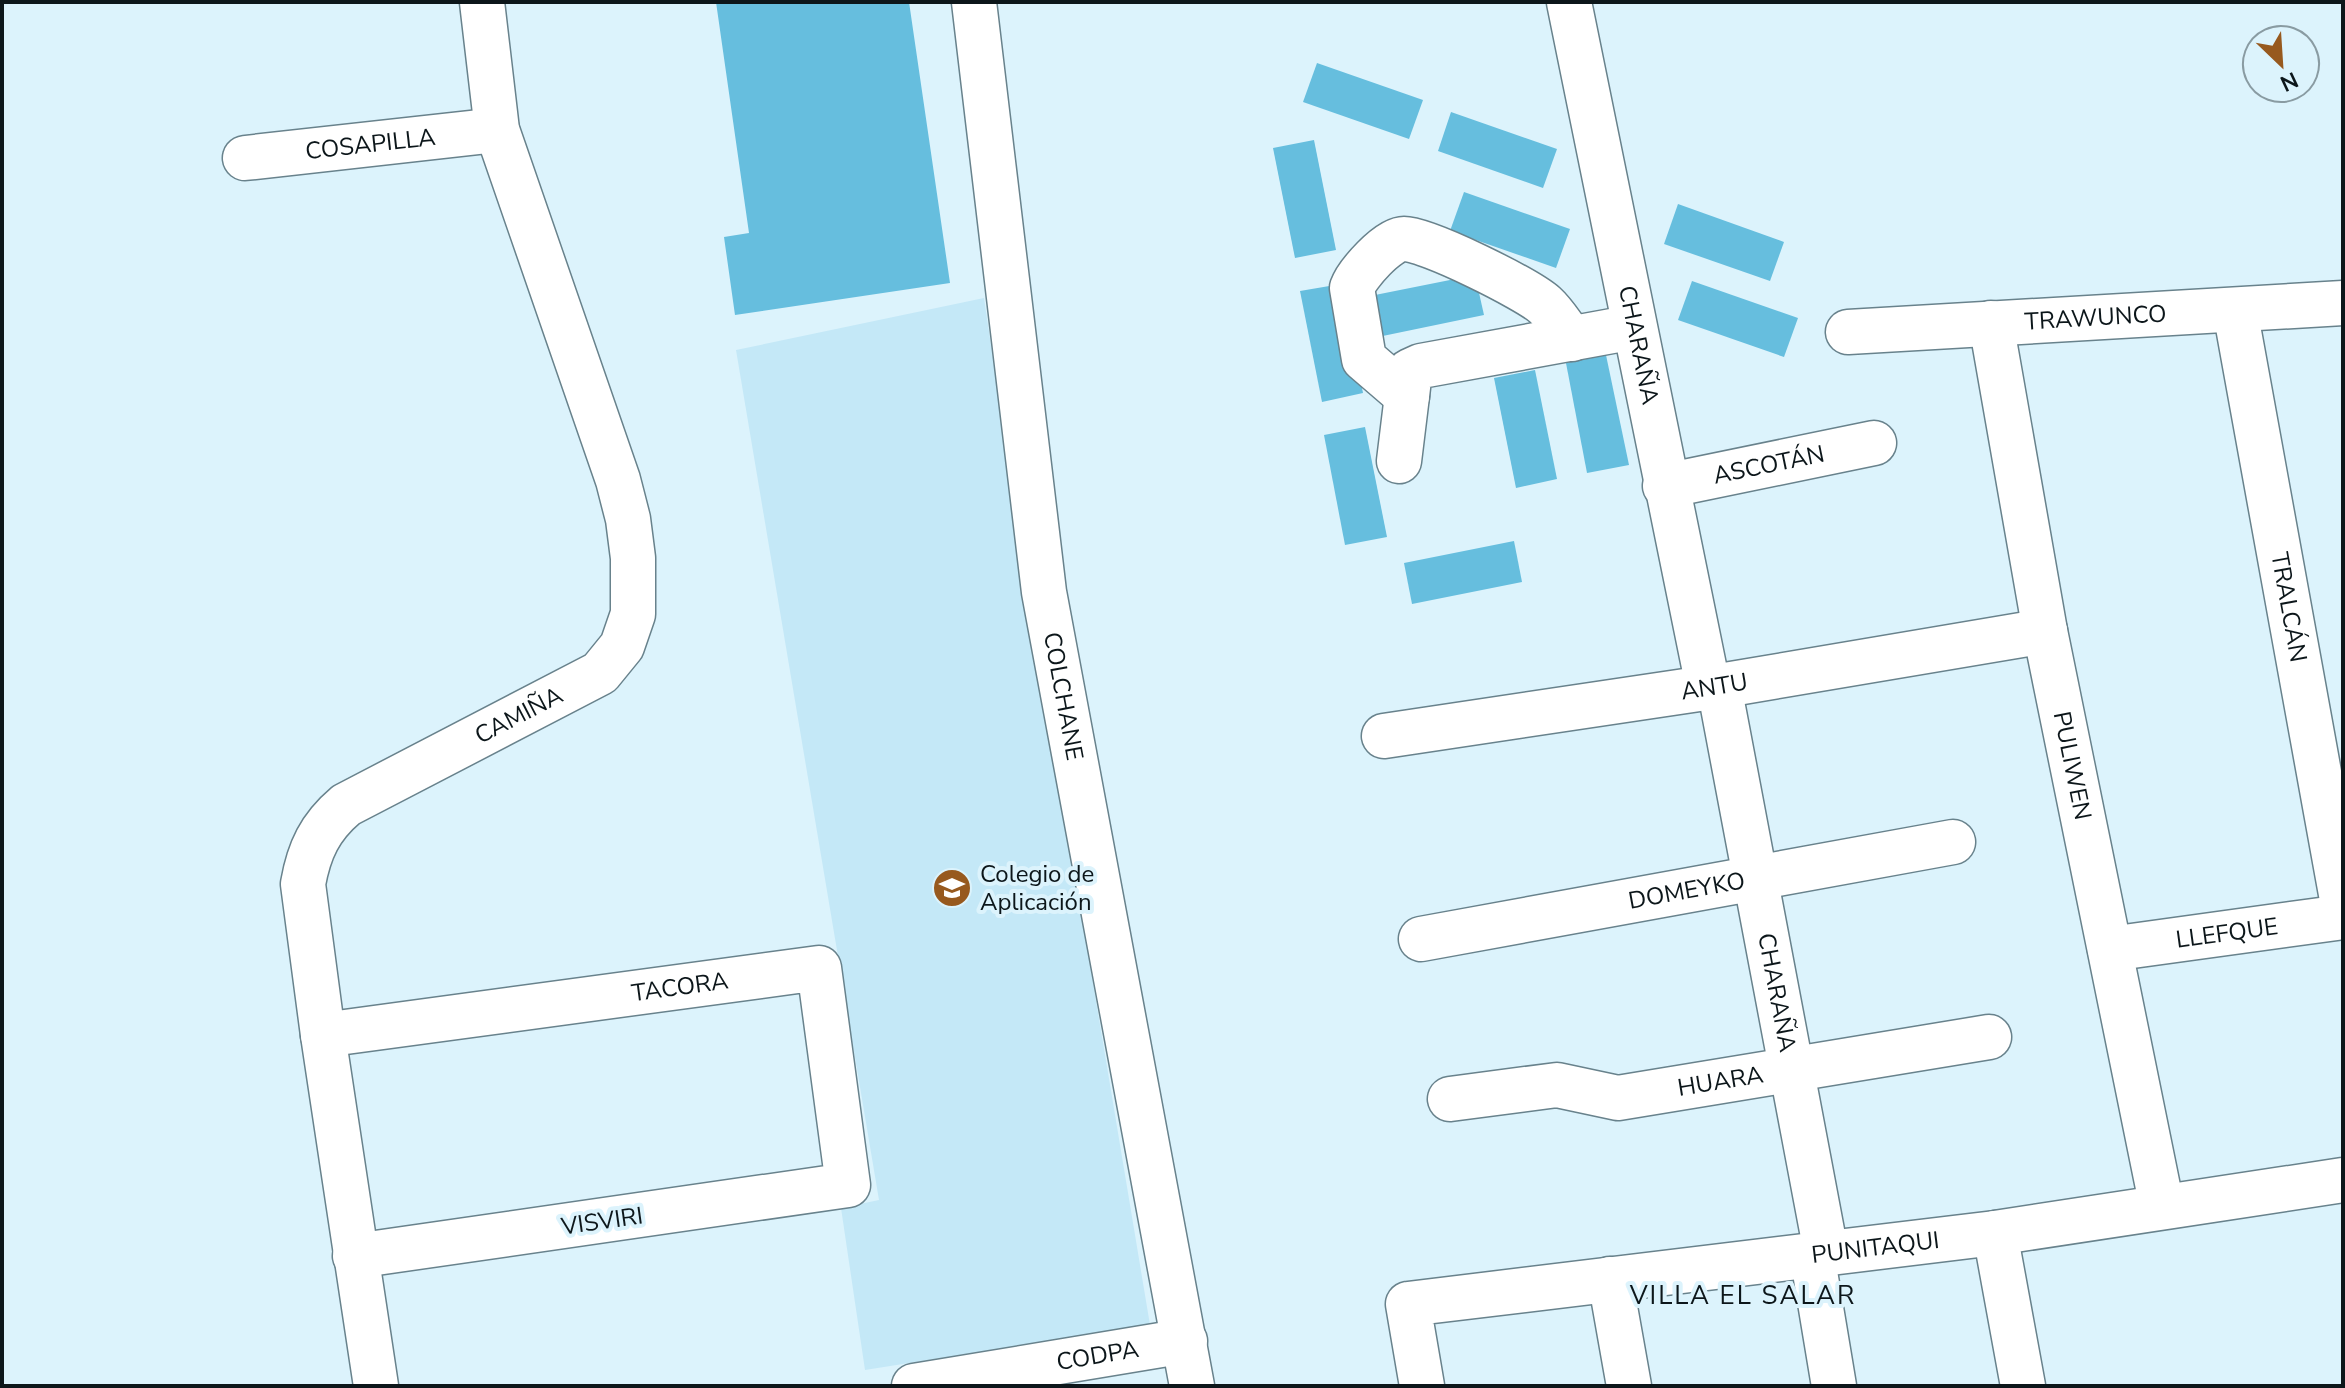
<svg xmlns="http://www.w3.org/2000/svg" width="2345" height="1388" font-family="'Nunito Sans',sans-serif">
<rect width="100%" height="100%" fill="#dcf3fc"/>
<path fill="#c4e8f7" d="M 984,298 L 1025,574 L 1150,1325 L 865,1370 L 841,1208 L 879,1200 L 736,350 Z"/>
<g fill="#66bede">
<path d="M 716,2 L 909,2 L 950,283 L 735,315 L 724,237 L 749,233 Z"/>
<path d="M 1317,63 L 1423,100 L 1409,139 L 1303,102 Z"/>
<path d="M 1451,112 L 1557,149 L 1543,188 L 1438,151 Z"/>
<path d="M 1314,140 L 1336,250 L 1295,258 L 1273,148 Z"/>
<path d="M 1464,192 L 1570,229 L 1556,268 L 1450,231 Z"/>
<path d="M 1678,204 L 1784,242 L 1770,281 L 1664,244 Z"/>
<path d="M 1475,275 L 1484,315 L 1373,338 L 1365,297 Z"/>
<path d="M 1692,281 L 1798,318 L 1784,357 L 1678,320 Z"/>
<path d="M 1341,284 L 1363,393 L 1322,402 L 1300,291 Z"/>
<path d="M 1606,355 L 1629,465 L 1587,473 L 1566,363 Z"/>
<path d="M 1535,370 L 1557,479 L 1516,488 L 1494,378 Z"/>
<path d="M 1365,427 L 1387,537 L 1345,545 L 1324,435 Z"/>
<path d="M 1514,541 L 1522,582 L 1412,604 L 1404,563 Z"/>
</g>
<g fill="none" stroke-linecap="round" stroke-linejoin="round">
<g stroke="#68828c" stroke-width="47">
<g id="minor">
<path id="s1" d="M 974,2 L 1044,592 L 1192,1386"/>
<path id="s2" d="M 1569,2 L 1708,686"/>
<path id="s3" d="M 245,158 L 497,130"/>
<path id="s4" d="M 2235,310 L 2343,905"/>
<path id="s5" d="M 1991,323 L 2045,631 L 2162,1207"/>
<path id="s6" d="M 1848,332 L 2343,303"/>
<path d="M 1407,396 L 1364,359 L 1352,288 C 1357,274 1388,239 1404,239 C 1427,239 1527,289 1545,305 C 1555,314 1563,328 1572,339"/>
<path d="M 1399,461 L 1410,371 L 1421,366 L 1634,327"/>
<path id="s7" d="M 1665,486 L 1874,443"/>
<path id="s8" d="M 1719,686 L 1826,1252"/>
<path id="s9" d="M 1384,736 L 1719,686 L 2045,631"/>
<path id="s10" d="M 1421,939 L 1953,842"/>
<path id="s11" d="M 2110,949 L 2343,917"/>
<path id="s12" d="M 323,1035 L 819,968 L 848,1185 L 355,1256"/>
<path id="s13" d="M 1450,1099 L 1557,1085 L 1618,1098 L 1989,1037"/>
<path d="M 1995,1233 L 2023,1386"/>
<path d="M 1812,1254 L 1834,1386"/>
<path d="M 1610,1279 L 1629,1386"/>
<path id="s14" d="M 376,1386 L 323,1035 L 303,884 C 309,850 320,827 346,805 L 600,673 L 622,646 L 633,614 L 633,558 L 628,519 L 618,480 L 497,130 L 482,2"/>
<path id="s15" d="M 914,1386 L 1185,1341"/>
<path id="s16" d="M 1422,1386 L 1408,1304 L 1995,1233 L 2343,1180"/>
</g>
</g>
<use href="#minor" stroke="#fff" stroke-width="44"/>
</g>
<defs>
<g id="school-disc" transform="scale(2)"><circle r="9.5" fill="#97591e" stroke="#dcf3fc"/><path d="M0-5L7-2L0 1L-7-2ZM-4 1L0 2.5L4 1V4Q0 6-4 4Z" fill="#fff"/></g>
</defs>
<g fill-rule="evenodd">
<use href="#school-disc" x="952" y="888"/>
</g>
<g text-anchor="middle" dominant-baseline="central" stroke-width="8" stroke-linejoin="round" paint-order="stroke">
<g font-size="24" fill="#0c161a" stroke="#dcf3fc">
<text stroke="none"><textPath href="#s3" startOffset="126">COSAPILLA</textPath></text>
<text stroke="none"><textPath href="#s6" startOffset="248">TRAWUNCO</textPath></text>
<text stroke="none"><textPath href="#s2" startOffset="350">CHARAÑA</textPath></text>
<text stroke="none"><textPath href="#s7" startOffset="106">ASCOTÁN</textPath></text>
<text stroke="none"><textPath href="#s4" startOffset="302">TRALCÁN</textPath></text>
<text stroke="none"><textPath href="#s9" startOffset="334">ANTU</textPath></text>
<text stroke="none"><textPath href="#s1" startOffset="700">COLCHANE</textPath></text>
<text stroke="none"><textPath href="#s14" startOffset="794">CAMIÑA</textPath></text>
<text stroke="none"><textPath href="#s5" startOffset="450">PULIWEN</textPath></text>
<text stroke="none"><textPath href="#s10" startOffset="270">DOMEYKO</textPath></text>
<text stroke="none"><textPath href="#s11" startOffset="118">LLEFQUE</textPath></text>
<text stroke="none"><textPath href="#s12" startOffset="360">TACORA</textPath></text>
<text stroke="none"><textPath href="#s8" startOffset="312">CHARAÑA</textPath></text>
<text stroke="none"><textPath href="#s13" startOffset="274">HUARA</textPath></text>
<text transform="translate(602 1221) rotate(-8)">VISVIRI</text>
<text stroke="none"><textPath href="#s16" startOffset="554">PUNITAQUI</textPath></text>
<text stroke="none"><textPath href="#s15" startOffset="186">CODPA</textPath></text>
</g>
<g font-size="24" fill="#0c161a" stroke="#dcf3fc" text-anchor="start">
<text x="980" y="874">Colegio de<tspan x="980" dy="28">Aplicación</tspan></text>
</g>
<g font-size="26" letter-spacing="2" fill="#0c161a" stroke="#dcf3fc">
<text x="1743" y="1295">VILLA EL SALAR</text>
</g>
</g>
<rect width="2345" height="1388" fill="none" stroke="#0c161a" stroke-width="8"/>
<g transform="translate(2281 64) rotate(155)"><circle r="38" fill="#dcf3fc" stroke="#899ba2" stroke-width="2"/>
<path d="M0-6L14 30L0 20L-14 30Z" fill="#97591e"/>
<text y="-12" font-size="22" font-weight="bold" text-anchor="middle" fill="#0c161a">N</text>
</g>
</svg>
